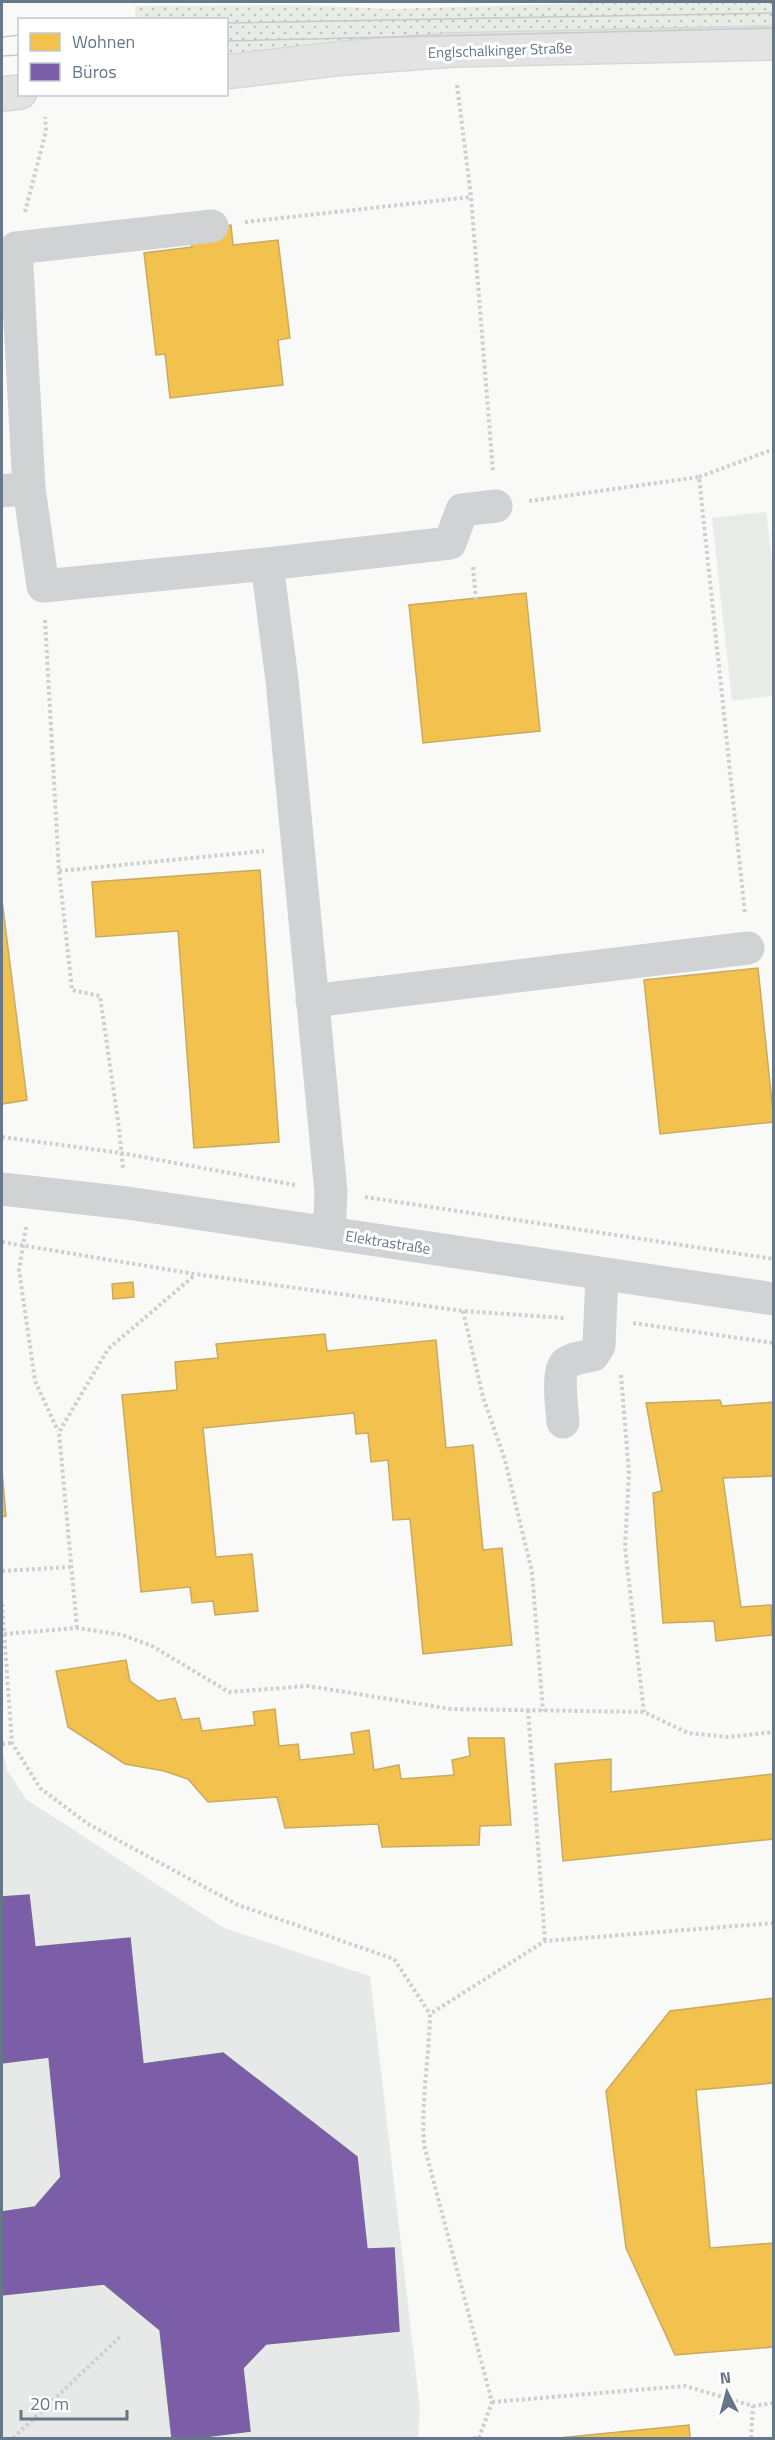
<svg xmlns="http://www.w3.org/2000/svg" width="775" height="2440" font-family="'Titillium Web',sans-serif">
<defs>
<pattern id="grass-dots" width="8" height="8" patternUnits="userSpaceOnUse" patternTransform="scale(1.5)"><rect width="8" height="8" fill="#e8ece6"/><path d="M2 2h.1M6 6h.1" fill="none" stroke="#c0c4c0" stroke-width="1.8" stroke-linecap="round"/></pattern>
</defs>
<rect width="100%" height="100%" fill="#f9f9f8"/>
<path fill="#e7e9e9" d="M 2,1749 L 7,1770 L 26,1799 L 224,1928 L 370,1976 L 420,2408 L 418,2438 L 2,2438 Z"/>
<path fill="url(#grass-dots)" d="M 632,2 L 773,2 L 774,33 L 227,61 L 226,20 L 136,19 L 135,6 L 301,5 L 391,9 Z"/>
<path fill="#e8ece6" d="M 766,512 L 774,577 L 773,696 L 732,701 L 712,518 Z"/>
<g fill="#f2c14e" stroke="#c8ab60" stroke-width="1.5">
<path d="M 231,225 L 233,245 L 278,240 L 290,338 L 278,340 L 283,385 L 170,398 L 165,354 L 156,355 L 144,253 L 192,247 L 189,230 Z"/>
<path d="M 526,593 L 540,731 L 423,743 L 409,605 Z"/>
<path d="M 260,870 L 279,1142 L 194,1148 L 178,931 L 96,937 L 92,882 Z"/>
<path d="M 2,900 L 27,1100 L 2,1104 Z"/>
<path d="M 758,968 L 774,1122 L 660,1134 L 644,980 Z"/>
<path d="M 133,1282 L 134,1297 L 113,1299 L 112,1284 Z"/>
<path d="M 325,1334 L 327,1351 L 436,1340 L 446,1448 L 473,1445 L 483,1550 L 502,1548 L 512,1645 L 423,1654 L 410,1519 L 393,1520 L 388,1460 L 371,1462 L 368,1433 L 356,1434 L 354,1413 L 203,1428 L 216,1557 L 252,1554 L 258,1611 L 215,1615 L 213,1601 L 192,1603 L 190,1587 L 141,1592 L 122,1395 L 177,1390 L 175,1362 L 218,1358 L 216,1344 Z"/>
<path d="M 720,1400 L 722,1406 L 774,1402 L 774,1476 L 723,1478 L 741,1607 L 771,1605 L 772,1635 L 716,1641 L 714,1621 L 663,1623 L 653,1493 L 662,1491 L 646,1403 Z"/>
<path d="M 2,1471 L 6,1516 L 2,1517 Z"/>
<path d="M 126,1660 L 130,1681 L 158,1701 L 175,1698 L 182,1720 L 199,1718 L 202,1731 L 255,1725 L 253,1712 L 275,1709 L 279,1746 L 298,1744 L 300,1760 L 354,1754 L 351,1733 L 369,1730 L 374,1770 L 399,1765 L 401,1779 L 454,1775 L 452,1760 L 470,1756 L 468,1738 L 504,1738 L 511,1825 L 480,1826 L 479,1845 L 382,1847 L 378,1824 L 285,1828 L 277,1797 L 208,1802 L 188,1779 L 164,1771 L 125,1764 L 68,1727 L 56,1671 Z"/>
<path d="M 611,1759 L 611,1792 L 774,1774 L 774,1839 L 563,1861 L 555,1764 Z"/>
<path d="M 774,1998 L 774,2083 L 696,2090 L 710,2248 L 774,2243 L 774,2347 L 675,2355 L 626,2248 L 606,2091 L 670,2011 Z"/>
<path d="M 689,2425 L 690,2438 L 558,2438 Z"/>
</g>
<path fill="#7b5ea7" stroke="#75669e" stroke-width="1.5" d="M 29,1895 L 35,1947 L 130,1938 L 143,2064 L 223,2053 L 357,2157 L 367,2249 L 394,2248 L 399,2331 L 266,2344 L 243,2368 L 250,2431 L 195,2438 L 172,2438 L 160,2330 L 104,2284 L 2,2295 L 2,2212 L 35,2207 L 61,2177 L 49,2057 L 2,2063 L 2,1897 Z"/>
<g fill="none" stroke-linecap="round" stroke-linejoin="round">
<g stroke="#d6d7d7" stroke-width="36">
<g id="major">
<path d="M 226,72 L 344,58 L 453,50 L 774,43"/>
<path d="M 2,94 L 20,92"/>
</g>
</g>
<g stroke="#cecfd1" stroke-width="4" stroke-dasharray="3 3" stroke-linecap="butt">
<path d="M 457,85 L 471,197 L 493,472"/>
<path d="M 25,212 L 46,131 L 45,117"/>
<path d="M 245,222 L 471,197"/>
<path d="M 699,477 L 774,449"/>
<path d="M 529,501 L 699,477 L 745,914"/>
<path d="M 473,567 L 476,599"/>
<path d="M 45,620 L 59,871 L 72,990 L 100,996 L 119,1128 L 123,1168"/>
<path d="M 59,871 L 264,851"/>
<path d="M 2,1137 L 121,1153 L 295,1185"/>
<path d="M 365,1197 L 774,1259"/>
<path d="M 26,1227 L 19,1270 L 35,1381 L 58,1431"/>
<path d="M 2,1242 L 195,1274 L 463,1311 L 565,1318"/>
<path d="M 463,1311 L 483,1397 L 505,1460 L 532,1572 L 543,1711"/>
<path d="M 633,1323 L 774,1343"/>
<path d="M 621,1375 L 629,1474 L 625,1548 L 644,1712"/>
<path d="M 2,1571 L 70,1567"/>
<path d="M 2,1604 L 12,1743 L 40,1788 L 88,1824 L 238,1905 L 394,1959 L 430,2014"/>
<path d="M 77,1628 L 59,1432 L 108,1349 L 195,1275"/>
<path d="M 4,1634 L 77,1628 L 123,1635 L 152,1646 L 229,1692 L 308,1686 L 451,1709 L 644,1712 L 688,1733 L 728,1737 L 774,1732"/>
<path d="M 528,1710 L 545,1941"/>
<path d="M 2,1744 L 12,1743"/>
<path d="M 492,2402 L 685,2386 L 753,2406 L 774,2403"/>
<path d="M 13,2438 L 121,2336"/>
<path d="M 473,2438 L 479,2438"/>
<path d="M 479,2438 L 492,2402 L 424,2145 C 421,2101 429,2058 430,2014 L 545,1941 L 774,1923"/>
<path d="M 751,2438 L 753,2406"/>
</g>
<g stroke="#d1d2d3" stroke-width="33">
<path d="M 212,226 L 16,248 L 29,488 L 43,586 L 267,564 L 450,543 L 462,510 L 496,506"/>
<path d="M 2,491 L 29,488"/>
<path d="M 267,564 L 282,680 L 331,1192 L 329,1233"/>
<path d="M 312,1001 L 748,948"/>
<path d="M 2,1189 L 127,1203 L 774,1299"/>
<path d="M 563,1422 C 562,1409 557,1374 565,1364 C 572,1358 584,1357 593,1355 L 599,1346 L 602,1275"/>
</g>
<use href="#major" stroke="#e3e3e4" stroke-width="33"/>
<g stroke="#c7c9ca" stroke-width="1.5">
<path d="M 226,23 L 774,13"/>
<path d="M 2,37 L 20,35"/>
<path d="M 226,41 L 774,28"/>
<path d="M 2,56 L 20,55"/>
</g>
</g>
<g text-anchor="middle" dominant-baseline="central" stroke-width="6" stroke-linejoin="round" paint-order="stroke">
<g font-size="15" fill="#66778a" stroke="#fff">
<text transform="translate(500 50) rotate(-2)">Englschalkinger Straße</text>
<text transform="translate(388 1242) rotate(9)">Elektrastraße</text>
</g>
</g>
<rect width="775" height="2440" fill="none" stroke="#66778a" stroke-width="6"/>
<rect x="18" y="18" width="210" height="78" fill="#ffffff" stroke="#c2c9d0" stroke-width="1.5"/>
<rect x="30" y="33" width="30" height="18" fill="#f2c14e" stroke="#c2c9d0" stroke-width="1.5"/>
<text x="72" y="48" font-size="18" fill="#66778a">Wohnen</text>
<rect x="30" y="63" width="30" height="18" fill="#7b5ea7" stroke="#c2c9d0" stroke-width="1.5"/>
<text x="72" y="78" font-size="18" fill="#66778a">Büros</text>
<g transform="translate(727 2392) rotate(354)" stroke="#ffffff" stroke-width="4.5" paint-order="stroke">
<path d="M0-4.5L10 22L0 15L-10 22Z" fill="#66778a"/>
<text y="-9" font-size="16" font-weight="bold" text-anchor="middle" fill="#66778a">N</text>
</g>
<path d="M21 2410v9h106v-9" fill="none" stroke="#66778a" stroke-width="3"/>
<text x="30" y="2410" font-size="18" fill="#66778a" stroke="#ffffff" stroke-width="4.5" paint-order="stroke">20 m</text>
</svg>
